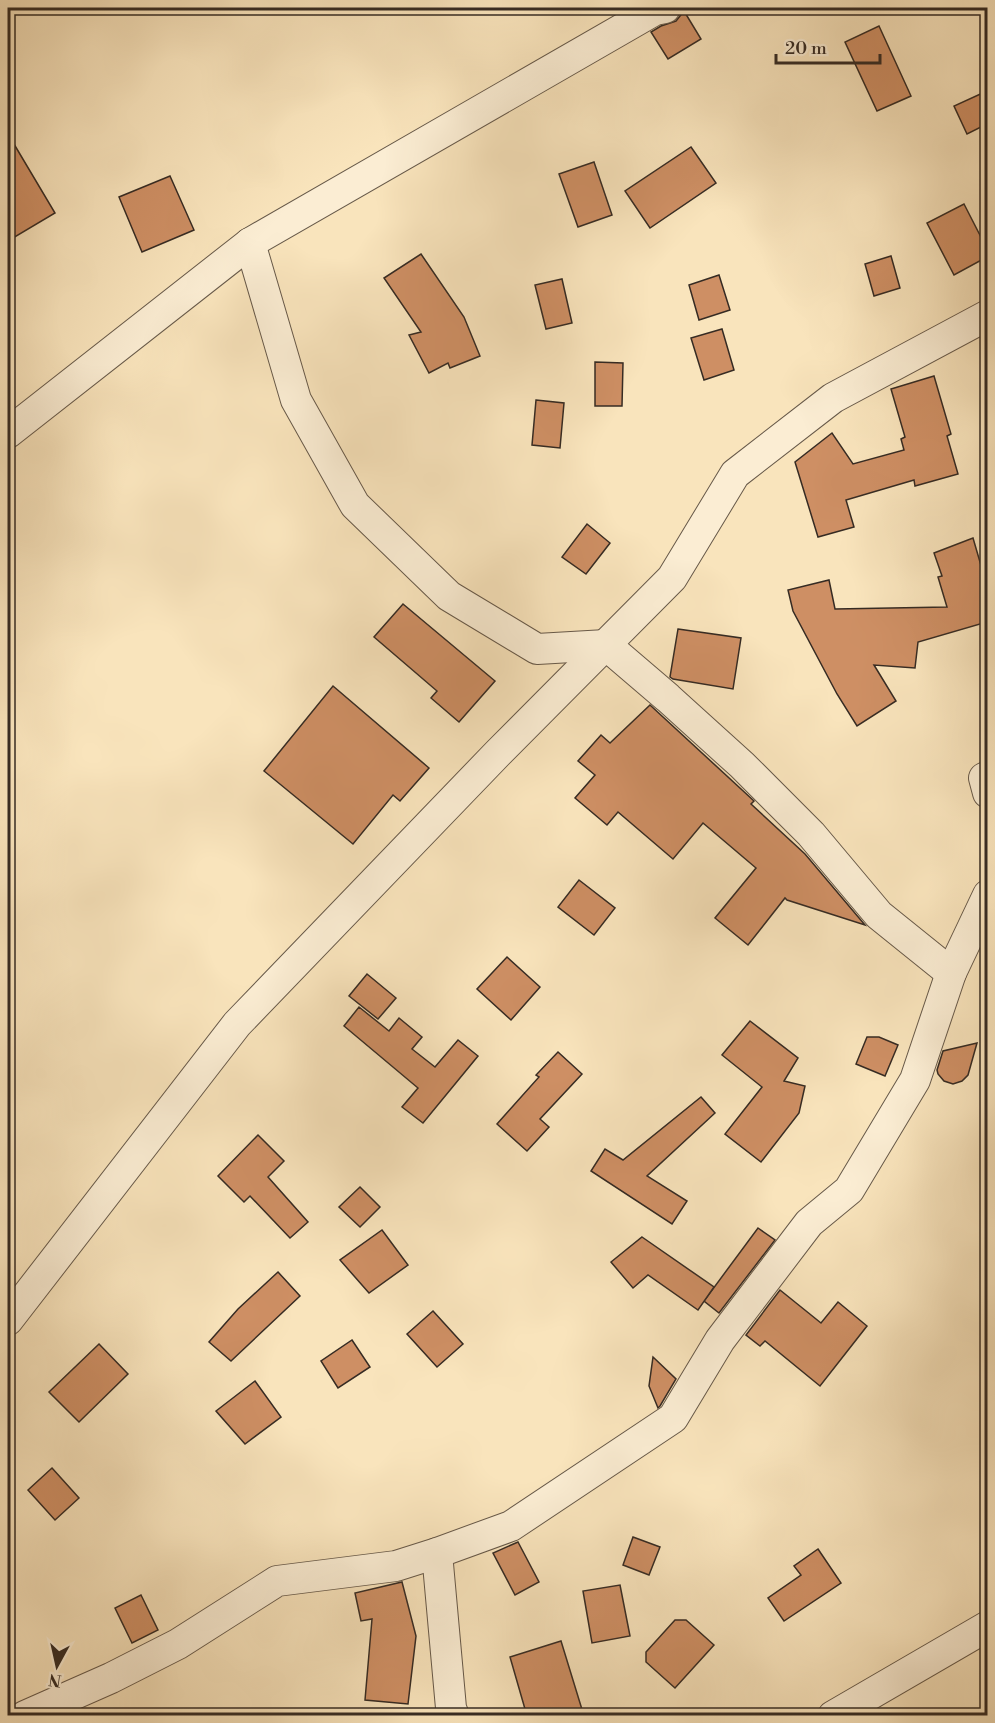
<svg xmlns="http://www.w3.org/2000/svg" width="995" height="1723" font-family="'Libre Bodoni',serif">
<rect width="100%" height="100%" fill="#f9e4bc"/>
<filter id="stains"><feTurbulence type="fractalNoise" baseFrequency=".00333" numOctaves="4"/><feColorMatrix values="0 0 0 0 .2 0 0 0 0 .09 0 0 0 0 .02 0 0 0 .5 -.17"/></filter>
<radialGradient id="worn" r=".72"><stop offset=".6" stop-color="#630" stop-opacity="0"/><stop offset="1" stop-color="#630" stop-opacity=".3"/></radialGradient>
<g fill="#ce8f64" stroke="#362b23" stroke-width="1.5">
<path d="M 684,11 L 701,39 L 668,59 L 651,32 L 661,26 L 676,21 Z"/>
<path d="M 879,26 L 911,96 L 877,111 L 845,42 Z"/>
<path d="M 987,91 L 987,124 L 967,134 L 954,106 Z"/>
<path d="M 8,134 L 55,213 L 8,241 Z"/>
<path d="M 691,147 L 716,183 L 650,228 L 625,191 Z"/>
<path d="M 594,162 L 612,215 L 578,227 L 559,174 Z"/>
<path d="M 170,176 L 194,230 L 142,252 L 119,197 Z"/>
<path d="M 964,204 L 987,249 L 987,257 L 954,275 L 927,223 Z"/>
<path d="M 421,254 L 464,317 L 480,356 L 450,368 L 448,363 L 429,373 L 409,335 L 421,332 L 384,278 Z"/>
<path d="M 891,256 L 900,288 L 874,296 L 865,264 Z"/>
<path d="M 719,275 L 730,310 L 699,320 L 689,285 Z"/>
<path d="M 562,279 L 572,323 L 546,329 L 535,285 Z"/>
<path d="M 722,329 L 734,370 L 704,380 L 691,338 Z"/>
<path d="M 595,362 L 623,363 L 622,406 L 595,406 Z"/>
<path d="M 934,376 L 951,434 L 947,436 L 958,474 L 915,486 L 914,480 L 846,500 L 854,527 L 818,537 L 795,462 L 832,433 L 853,464 L 904,450 L 901,439 L 905,437 L 891,389 Z"/>
<path d="M 536,400 L 564,403 L 560,448 L 532,445 Z"/>
<path d="M 587,524 L 610,543 L 586,574 L 562,557 Z"/>
<path d="M 973,538 L 987,586 L 987,622 L 918,642 L 915,668 L 874,665 L 896,701 L 857,726 L 837,694 L 793,611 L 788,590 L 829,580 L 835,609 L 947,607 L 938,577 L 942,576 L 934,553 Z"/>
<path d="M 403,604 L 495,681 L 459,722 L 431,698 L 437,691 L 374,637 Z"/>
<path d="M 678,629 L 741,638 L 733,689 L 673,679 L 670,677 Z"/>
<path d="M 333,686 L 429,768 L 400,801 L 393,795 L 353,844 L 264,771 Z"/>
<path d="M 650,705 L 754,801 L 751,804 L 805,854 L 865,925 L 787,900 L 785,898 L 748,945 L 715,918 L 756,868 L 703,823 L 673,859 L 618,812 L 607,825 L 575,798 L 595,775 L 578,761 L 601,735 L 610,743 Z"/>
<path d="M 579,880 L 615,908 L 594,935 L 558,907 Z"/>
<path d="M 507,957 L 540,987 L 511,1020 L 477,989 Z"/>
<path d="M 367,974 L 396,998 L 378,1019 L 349,996 Z"/>
<path d="M 359,1007 L 389,1031 L 399,1018 L 422,1037 L 412,1049 L 435,1067 L 458,1040 L 478,1056 L 423,1123 L 402,1107 L 418,1088 L 344,1026 Z"/>
<path d="M 750,1021 L 798,1058 L 784,1081 L 805,1086 L 799,1113 L 761,1162 L 725,1134 L 762,1087 L 722,1055 Z"/>
<path d="M 867,1037 L 879,1037 L 898,1045 L 885,1076 L 856,1064 Z"/>
<path d="M 977,1043 L 968,1075 L 962,1081 L 953,1084 L 944,1081 L 938,1074 L 937,1070 L 943,1051 Z"/>
<path d="M 558,1052 L 582,1074 L 540,1119 L 549,1127 L 527,1151 L 497,1124 L 539,1077 L 536,1075 Z"/>
<path d="M 701,1097 L 715,1113 L 647,1176 L 687,1201 L 672,1224 L 591,1171 L 605,1149 L 623,1160 Z"/>
<path d="M 258,1135 L 284,1161 L 268,1177 L 308,1222 L 290,1238 L 250,1196 L 244,1202 L 218,1176 Z"/>
<path d="M 360,1187 L 380,1207 L 360,1227 L 339,1207 Z"/>
<path d="M 758,1228 L 775,1240 L 719,1313 L 704,1301 Z"/>
<path d="M 382,1230 L 408,1265 L 369,1293 L 340,1260 Z"/>
<path d="M 642,1237 L 714,1287 L 698,1310 L 648,1275 L 633,1288 L 611,1262 Z"/>
<path d="M 278,1272 L 300,1296 L 231,1361 L 209,1342 L 238,1309 Z"/>
<path d="M 780,1290 L 821,1323 L 838,1302 L 867,1326 L 820,1386 L 765,1341 L 760,1346 L 746,1335 Z"/>
<path d="M 433,1311 L 463,1344 L 437,1367 L 407,1334 Z"/>
<path d="M 352,1340 L 370,1367 L 338,1388 L 321,1361 Z"/>
<path d="M 99,1344 L 128,1374 L 79,1422 L 49,1392 Z"/>
<path d="M 653,1357 L 676,1379 L 660,1406 L 658,1408 L 649,1386 Z"/>
<path d="M 255,1381 L 281,1417 L 245,1444 L 216,1411 Z"/>
<path d="M 52,1468 L 79,1498 L 55,1520 L 28,1490 Z"/>
<path d="M 633,1537 L 660,1547 L 649,1575 L 623,1565 Z"/>
<path d="M 518,1542 L 539,1582 L 515,1595 L 493,1553 Z"/>
<path d="M 818,1549 L 841,1583 L 784,1621 L 768,1598 L 801,1575 L 794,1566 Z"/>
<path d="M 402,1582 L 416,1636 L 408,1704 L 365,1700 L 372,1619 L 361,1621 L 355,1593 Z"/>
<path d="M 620,1585 L 630,1636 L 592,1643 L 583,1591 Z"/>
<path d="M 141,1595 L 158,1630 L 132,1643 L 115,1608 Z"/>
<path d="M 675,1620 L 686,1620 L 714,1645 L 675,1688 L 646,1662 L 646,1652 Z"/>
<path d="M 561,1641 L 584,1716 L 527,1716 L 510,1657 Z"/>
</g>
<g fill="none" stroke-linecap="round" stroke-linejoin="round">
<g stroke="#675949" stroke-width="32">
<g id="street">
<path d="M 250,243 L 296,400 L 355,505 L 449,596 L 537,649 L 606,645 L 668,698 L 742,765 L 811,834 L 879,915 L 951,973"/>
<path d="M 8,433 L 250,243 L 655,10 L 665,8"/>
<path d="M 988,776 L 984,778 L 988,793"/>
<path d="M 8,1320 L 237,1024 L 498,753 L 672,578 L 735,474 L 833,398 L 988,315"/>
<path d="M 25,1716 L 111,1678 L 178,1644 L 277,1581 L 396,1566 L 437,1553"/>
<path d="M 454,1716 L 451,1708 L 437,1553 L 511,1526 L 673,1418 L 720,1340 L 809,1223 L 849,1190 L 915,1080 L 951,973 L 988,895"/>
<path d="M 833,1716 L 988,1626"/>
</g>
</g>
<use href="#street" stroke="#fbedd3" stroke-width="30"/>
</g>
<rect width="995" height="1723" fill="none" stroke="#f9e4bc" stroke-width="30"/>
<rect x="9" y="9" width="977" height="1705" fill="none" stroke="#362b23" stroke-width="3"/>
<rect x="15" y="15" width="965" height="1693" fill="none" stroke="#362b23" stroke-width="1.5"/>
<g transform="translate(57 1666) rotate(188)" stroke="#fbedd3" stroke-width="4.5" paint-order="stroke">
<path d="M0-4.5L10 22L0 15L-10 22Z" fill="#362b23"/>
<text y="-9" font-size="16" font-weight="bold" text-anchor="middle" fill="#362b23">N</text>
</g>
<path d="M776 54v9h104v-9" fill="none" stroke="#362b23" stroke-width="3"/>
<text x="785" y="54" font-size="18" fill="#362b23" stroke="#fbedd3" stroke-width="4.5" paint-order="stroke">20 m</text>
<rect width="100%" height="100%" filter="url(#stains)"/>
<rect width="100%" height="100%" fill="url(#worn)"/>
</svg>
